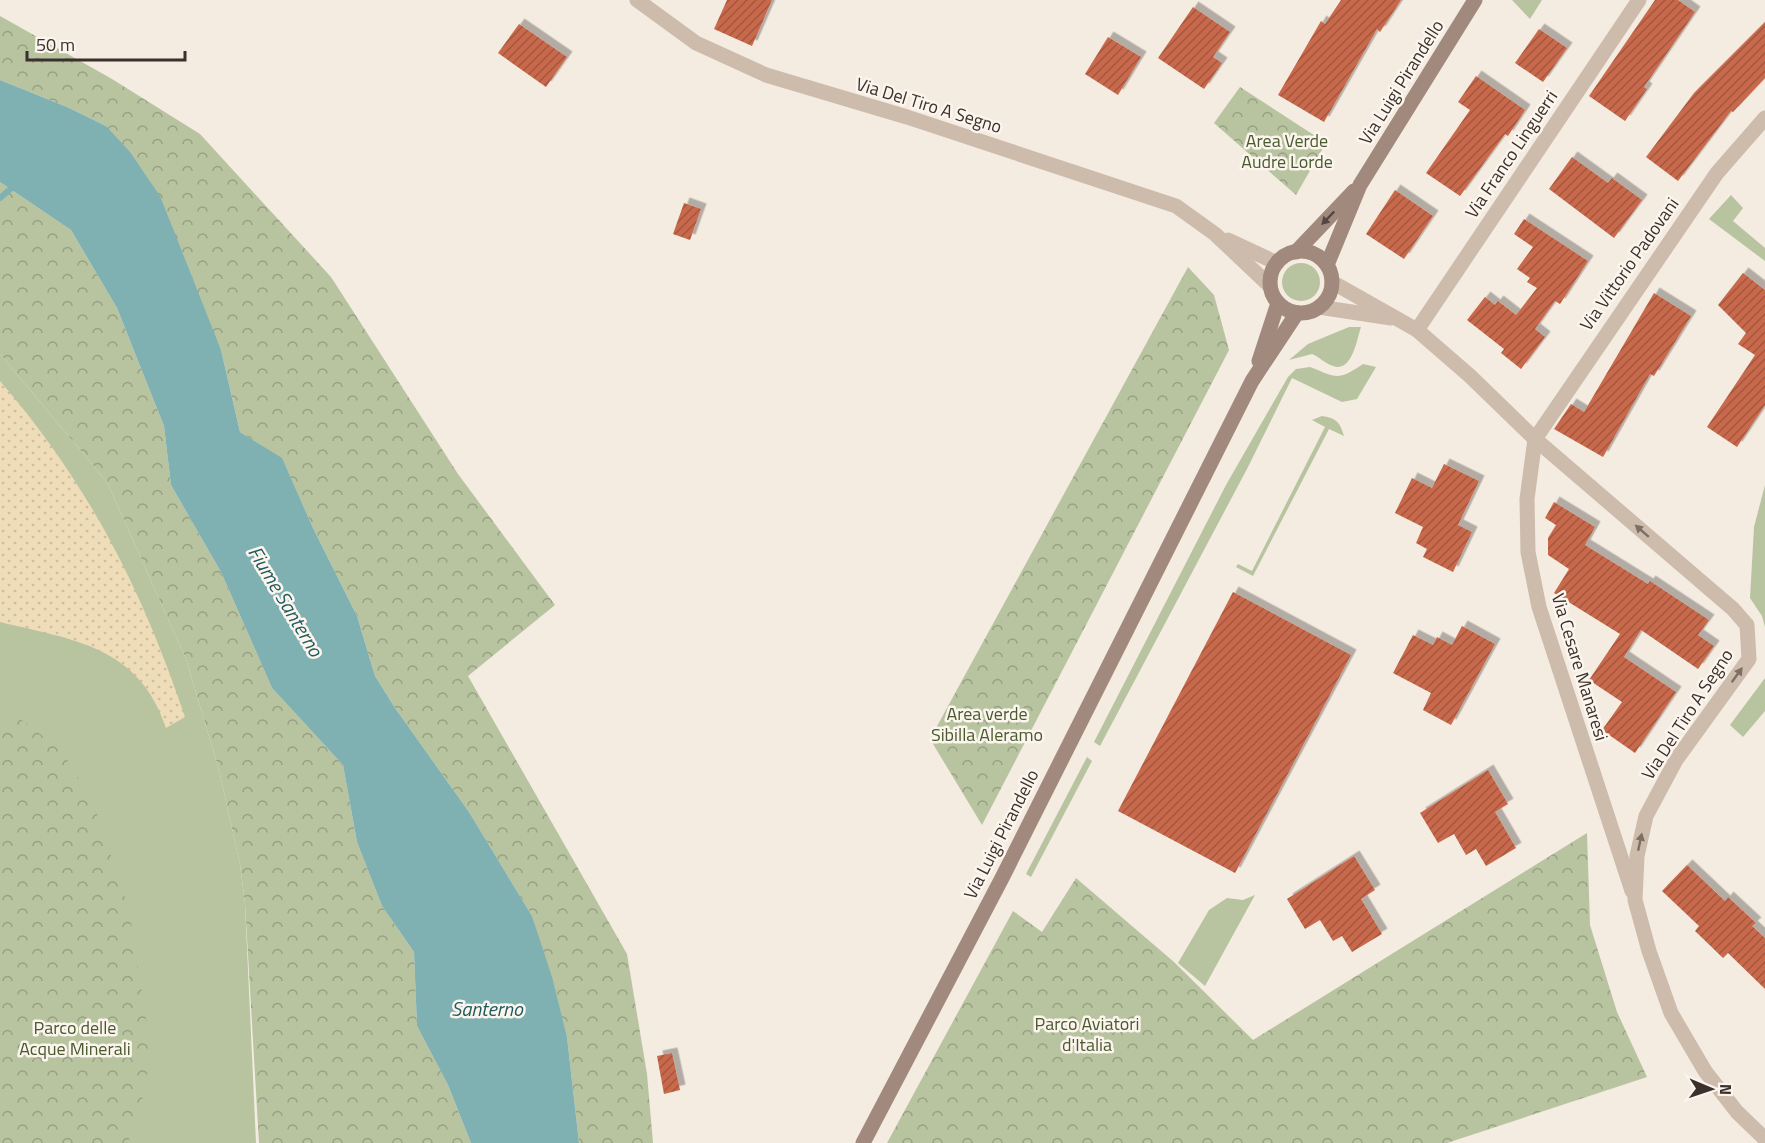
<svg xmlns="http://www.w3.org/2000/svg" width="1765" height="1143" font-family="'Titillium Web',sans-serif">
<defs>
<pattern id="sand-dots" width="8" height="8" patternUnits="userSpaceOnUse" patternTransform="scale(1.5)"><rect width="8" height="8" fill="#efdcb8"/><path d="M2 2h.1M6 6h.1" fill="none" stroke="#cebd9e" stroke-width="1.8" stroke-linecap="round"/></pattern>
<pattern id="park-crowns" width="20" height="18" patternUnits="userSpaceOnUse" patternTransform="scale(1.5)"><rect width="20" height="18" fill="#b8c4a0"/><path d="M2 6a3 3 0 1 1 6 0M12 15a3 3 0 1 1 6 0" fill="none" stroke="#97a083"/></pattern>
<pattern id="building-hatch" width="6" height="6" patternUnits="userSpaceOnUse" patternTransform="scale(1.5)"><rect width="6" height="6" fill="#c8694b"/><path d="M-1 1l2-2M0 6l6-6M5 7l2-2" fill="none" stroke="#a4573f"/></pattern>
<filter id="shadow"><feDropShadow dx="5.5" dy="-5.5" stdDeviation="0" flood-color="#0004"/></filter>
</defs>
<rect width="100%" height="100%" fill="#f4ebe1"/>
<g fill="#b8c4a0">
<path d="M 1512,0 L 1542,0 L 1530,19 Z"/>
<path d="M 1731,195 L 1743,208 L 1733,221 L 1765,248 L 1765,261 L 1709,219 Z"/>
<circle cx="1301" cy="282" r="19"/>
<path d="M 1349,327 L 1361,327 C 1357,339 1352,373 1333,366 C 1326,364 1319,357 1312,354 L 1289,360 L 1308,344 Z"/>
<path d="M 0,354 L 107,482 L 186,659 L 219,770 L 240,864 L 245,904 L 256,1143 L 0,1143 Z"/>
<path d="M 1363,364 L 1376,367 L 1357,399 L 1342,402 L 1292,378 L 1248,467 L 1100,746 L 1094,742 L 1226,485 L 1288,377 L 1296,369 L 1310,367 C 1336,377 1337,382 1363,364 Z"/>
<path d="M 1322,416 C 1336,418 1340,422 1344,436 L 1329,429 L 1253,576 L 1236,567 L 1238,564 L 1252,571 L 1325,427 L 1312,420 Z"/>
<path d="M 1765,485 L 1765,627 L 1762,616 L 1750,598 L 1754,527 Z"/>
<path d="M 1765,678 L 1765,711 L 1743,737 L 1730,725 Z"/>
<path d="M 1087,757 L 1092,761 L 1031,877 L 1026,874 Z"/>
<path d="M 1255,895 L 1205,986 L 1178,963 L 1209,910 L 1227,898 L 1243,900 Z"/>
</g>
<path fill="url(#sand-dots)" d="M 0,381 C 88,483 142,589 185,717 L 166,728 C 139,646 74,640 0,622 Z"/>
<g fill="url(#park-crowns)">
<path d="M 0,16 L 112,79 L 200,134 L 331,277 L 458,474 L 555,605 L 468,676 L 627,954 L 647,1074 L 653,1143 L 579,1143 L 567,1037 L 532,916 L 469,812 L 395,708 L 375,676 L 357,616 L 313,528 L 282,459 L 240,432 L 221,350 L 106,126 L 67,107 L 0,80 Z"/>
<path d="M 1240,87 L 1326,143 L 1296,195 L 1214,123 Z"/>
<path d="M 0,182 L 71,230 L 117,308 L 164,426 L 171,485 L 221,572 L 272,688 L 343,765 L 357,842 L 382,906 L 414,952 L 417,1026 L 448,1085 L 471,1143 L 259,1143 L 245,904 L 240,864 L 219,770 L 186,659 L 107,482 L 0,354 Z"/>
<path d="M 1188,267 L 1214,295 L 1229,350 L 982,825 L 930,739 Z"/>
<path d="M 10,711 L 61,750 L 93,802 L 129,909 L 151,1051 L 141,1106 L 130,1126 L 129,1143 L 0,1143 L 0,713 Z"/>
<path d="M 1587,833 L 1590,925 L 1617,1012 L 1647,1077 L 1447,1143 L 887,1143 L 1013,911 L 1042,932 L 1076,878 L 1174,962 L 1253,1040 Z"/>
</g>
<path fill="#7fb0b2" d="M 0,80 L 67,107 L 106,126 L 130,152 L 160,196 L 221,350 L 240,432 L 282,458 L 313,528 L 357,616 L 375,676 L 395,708 L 469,812 L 532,916 L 552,977 L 567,1037 L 579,1143 L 471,1143 L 448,1085 L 417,1026 L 414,952 L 382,906 L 357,842 L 343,765 L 272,688 L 221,572 L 171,485 L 164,426 L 117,308 L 71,230 L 0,182 Z"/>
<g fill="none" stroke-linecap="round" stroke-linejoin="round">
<path stroke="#7fb0b2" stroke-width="6" d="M 0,198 L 15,185"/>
</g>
<g fill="url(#building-hatch)" filter="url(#shadow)">
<path d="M 727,0 L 772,0 L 752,46 L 714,29 Z"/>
<path d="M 1341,0 L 1401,0 L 1380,32 L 1377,29 L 1324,122 L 1278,95 L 1321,21 L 1325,24 Z"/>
<path d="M 1655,0 L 1678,0 L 1695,12 L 1644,87 L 1647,89 L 1625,121 L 1589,96 Z"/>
<path d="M 1193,7 L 1230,32 L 1213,57 L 1222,63 L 1204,89 L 1158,58 Z"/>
<path d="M 1765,22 L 1765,78 L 1733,112 L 1731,111 L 1678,181 L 1646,157 L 1694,93 Z"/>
<path d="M 519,24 L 567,57 L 546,87 L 498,53 Z"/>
<path d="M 1539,29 L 1567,48 L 1543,82 L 1515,63 Z"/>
<path d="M 1108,37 L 1141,57 L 1118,95 L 1085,74 Z"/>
<path d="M 1476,76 L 1525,110 L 1508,136 L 1505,134 L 1460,196 L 1426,173 L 1470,110 L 1458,102 Z"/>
<path d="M 1572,157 L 1608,183 L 1612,178 L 1642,200 L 1614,238 L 1549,189 Z"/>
<path d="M 1395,190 L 1433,216 L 1404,259 L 1366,234 Z"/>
<path d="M 684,203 L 701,209 L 690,240 L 673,234 Z"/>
<path d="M 1524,219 L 1588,261 L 1560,304 L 1555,301 L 1535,329 L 1545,337 L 1521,369 L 1501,353 L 1504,349 L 1467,320 L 1485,297 L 1495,305 L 1498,301 L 1516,315 L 1537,288 L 1527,282 L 1530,278 L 1517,269 L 1533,247 L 1514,234 Z"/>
<path d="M 1743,273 L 1765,290 L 1765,405 L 1737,447 L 1707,427 L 1755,355 L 1738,344 L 1746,333 L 1718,305 Z"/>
<path d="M 1654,293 L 1691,316 L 1654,376 L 1650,374 L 1603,457 L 1554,429 L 1571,404 L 1584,412 Z"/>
<path d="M 1444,464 L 1479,481 L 1458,525 L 1472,532 L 1453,572 L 1423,557 L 1427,549 L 1416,543 L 1423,527 L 1395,513 L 1412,478 L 1432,488 Z"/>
<path d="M 1554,502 L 1595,527 L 1585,545 L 1648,584 L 1650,581 L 1709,620 L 1698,635 L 1714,646 L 1698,669 L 1641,630 L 1624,657 L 1676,692 L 1635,753 L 1602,730 L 1622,702 L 1589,680 L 1620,634 L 1554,593 L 1569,569 L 1548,555 L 1548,538 L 1556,525 L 1545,518 Z"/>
<path d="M 1233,592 L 1351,655 L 1235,873 L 1118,811 Z"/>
<path d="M 1462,626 L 1495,644 L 1451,725 L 1423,710 L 1431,693 L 1393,673 L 1413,635 L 1433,645 L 1437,637 L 1452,645 Z"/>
<path d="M 1488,770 L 1508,804 L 1495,812 L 1516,848 L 1486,866 L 1476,849 L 1466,855 L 1454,834 L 1438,843 L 1420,813 Z"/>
<path d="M 1354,856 L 1375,890 L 1361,899 L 1382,934 L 1352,952 L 1342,936 L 1333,941 L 1320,920 L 1305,929 L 1287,899 Z"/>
<path d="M 1687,865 L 1725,901 L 1728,897 L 1756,923 L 1752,926 L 1765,938 L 1765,989 L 1728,953 L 1723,958 L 1695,931 L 1699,926 L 1662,891 Z"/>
<path d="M 672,1053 L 680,1090 L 664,1094 L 657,1056 Z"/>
</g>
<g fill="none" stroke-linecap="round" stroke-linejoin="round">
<g stroke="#cdbbac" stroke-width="15">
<path d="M 637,0 L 696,43 L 766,75 L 907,117 L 1176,206 L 1215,234 L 1270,286"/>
<path d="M 1228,240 L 1277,263"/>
<path d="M 1332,282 L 1417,330 L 1470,376 L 1535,439 L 1733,609 L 1747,625 L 1749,659 L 1676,760 L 1646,816 L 1637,856 L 1635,900 L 1649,951 L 1671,1013 L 1705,1071 L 1737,1112 L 1765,1139"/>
<path d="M 1319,307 L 1391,318"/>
<path d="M 1417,330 L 1639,0"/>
<path d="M 1632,891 L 1539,607 L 1528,552 L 1527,499 L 1535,439 L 1717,173 L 1765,118"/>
</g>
<g stroke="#a18a7d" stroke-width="15">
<circle cx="1301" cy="282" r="31"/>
<path d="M 1296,252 L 1354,191"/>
<path d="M 1327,265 L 1360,185 L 1475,0"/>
<path d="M 1259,361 L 1278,303"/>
<path d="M 863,1143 L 1002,878 L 1252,381 L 1297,313"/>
</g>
</g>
<defs><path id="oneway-solid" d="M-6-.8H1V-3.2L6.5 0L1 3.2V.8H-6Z" transform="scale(1.5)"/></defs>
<use fill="#544640" href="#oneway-solid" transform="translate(1328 218) rotate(134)"/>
<g fill="#7d6f65">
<use href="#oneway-solid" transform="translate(1642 531) rotate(-139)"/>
<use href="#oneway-solid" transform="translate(1737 675) rotate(-54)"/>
<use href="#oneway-solid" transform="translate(1640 842) rotate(-78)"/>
</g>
<g text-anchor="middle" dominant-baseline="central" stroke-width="5" stroke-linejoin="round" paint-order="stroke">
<g font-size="18" fill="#3b302b" stroke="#fbf5ee">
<text transform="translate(1401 82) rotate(-58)">Via Luigi Pirandello</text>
<text transform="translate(929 105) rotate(17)">Via Del Tiro A Segno</text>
<text transform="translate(1511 154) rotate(-56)">Via Franco Linguerri</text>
<text transform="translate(1629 264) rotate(-55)">Via Vittorio Padovani</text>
<text transform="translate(1580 667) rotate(73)">Via Cesare Manaresi</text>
<text transform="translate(1687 714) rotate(-57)">Via Del Tiro A Segno</text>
<text transform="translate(1001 834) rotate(-63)">Via Luigi Pirandello</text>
</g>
<g font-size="18" fill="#4a5a2e" stroke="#fbf5ee">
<text x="1287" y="140">Area Verde<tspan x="1287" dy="21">Audre Lorde</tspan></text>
<text x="987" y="713">Area verde<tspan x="987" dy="21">Sibilla Aleramo</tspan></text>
<text x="1087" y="1023">Parco Aviatori<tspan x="1087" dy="21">d'Italia</tspan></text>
<text x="75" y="1027">Parco delle<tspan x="75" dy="21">Acque Minerali</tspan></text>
</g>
<g font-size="20" font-style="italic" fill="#1f5a5e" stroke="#fbf5ee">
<text transform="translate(286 601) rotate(59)">Fiume Santerno</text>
<text x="487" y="1008">Santerno</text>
</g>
</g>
<g transform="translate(1711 1089) rotate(92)" stroke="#fbf5ee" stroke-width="4.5" paint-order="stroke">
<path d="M0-4.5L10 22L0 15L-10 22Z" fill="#3b302b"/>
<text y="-9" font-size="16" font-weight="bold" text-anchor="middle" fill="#3b302b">N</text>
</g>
<path d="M27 51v9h158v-9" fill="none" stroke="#3b302b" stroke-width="3"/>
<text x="36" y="51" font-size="18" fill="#3b302b" stroke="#fbf5ee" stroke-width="4.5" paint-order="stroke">50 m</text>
</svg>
